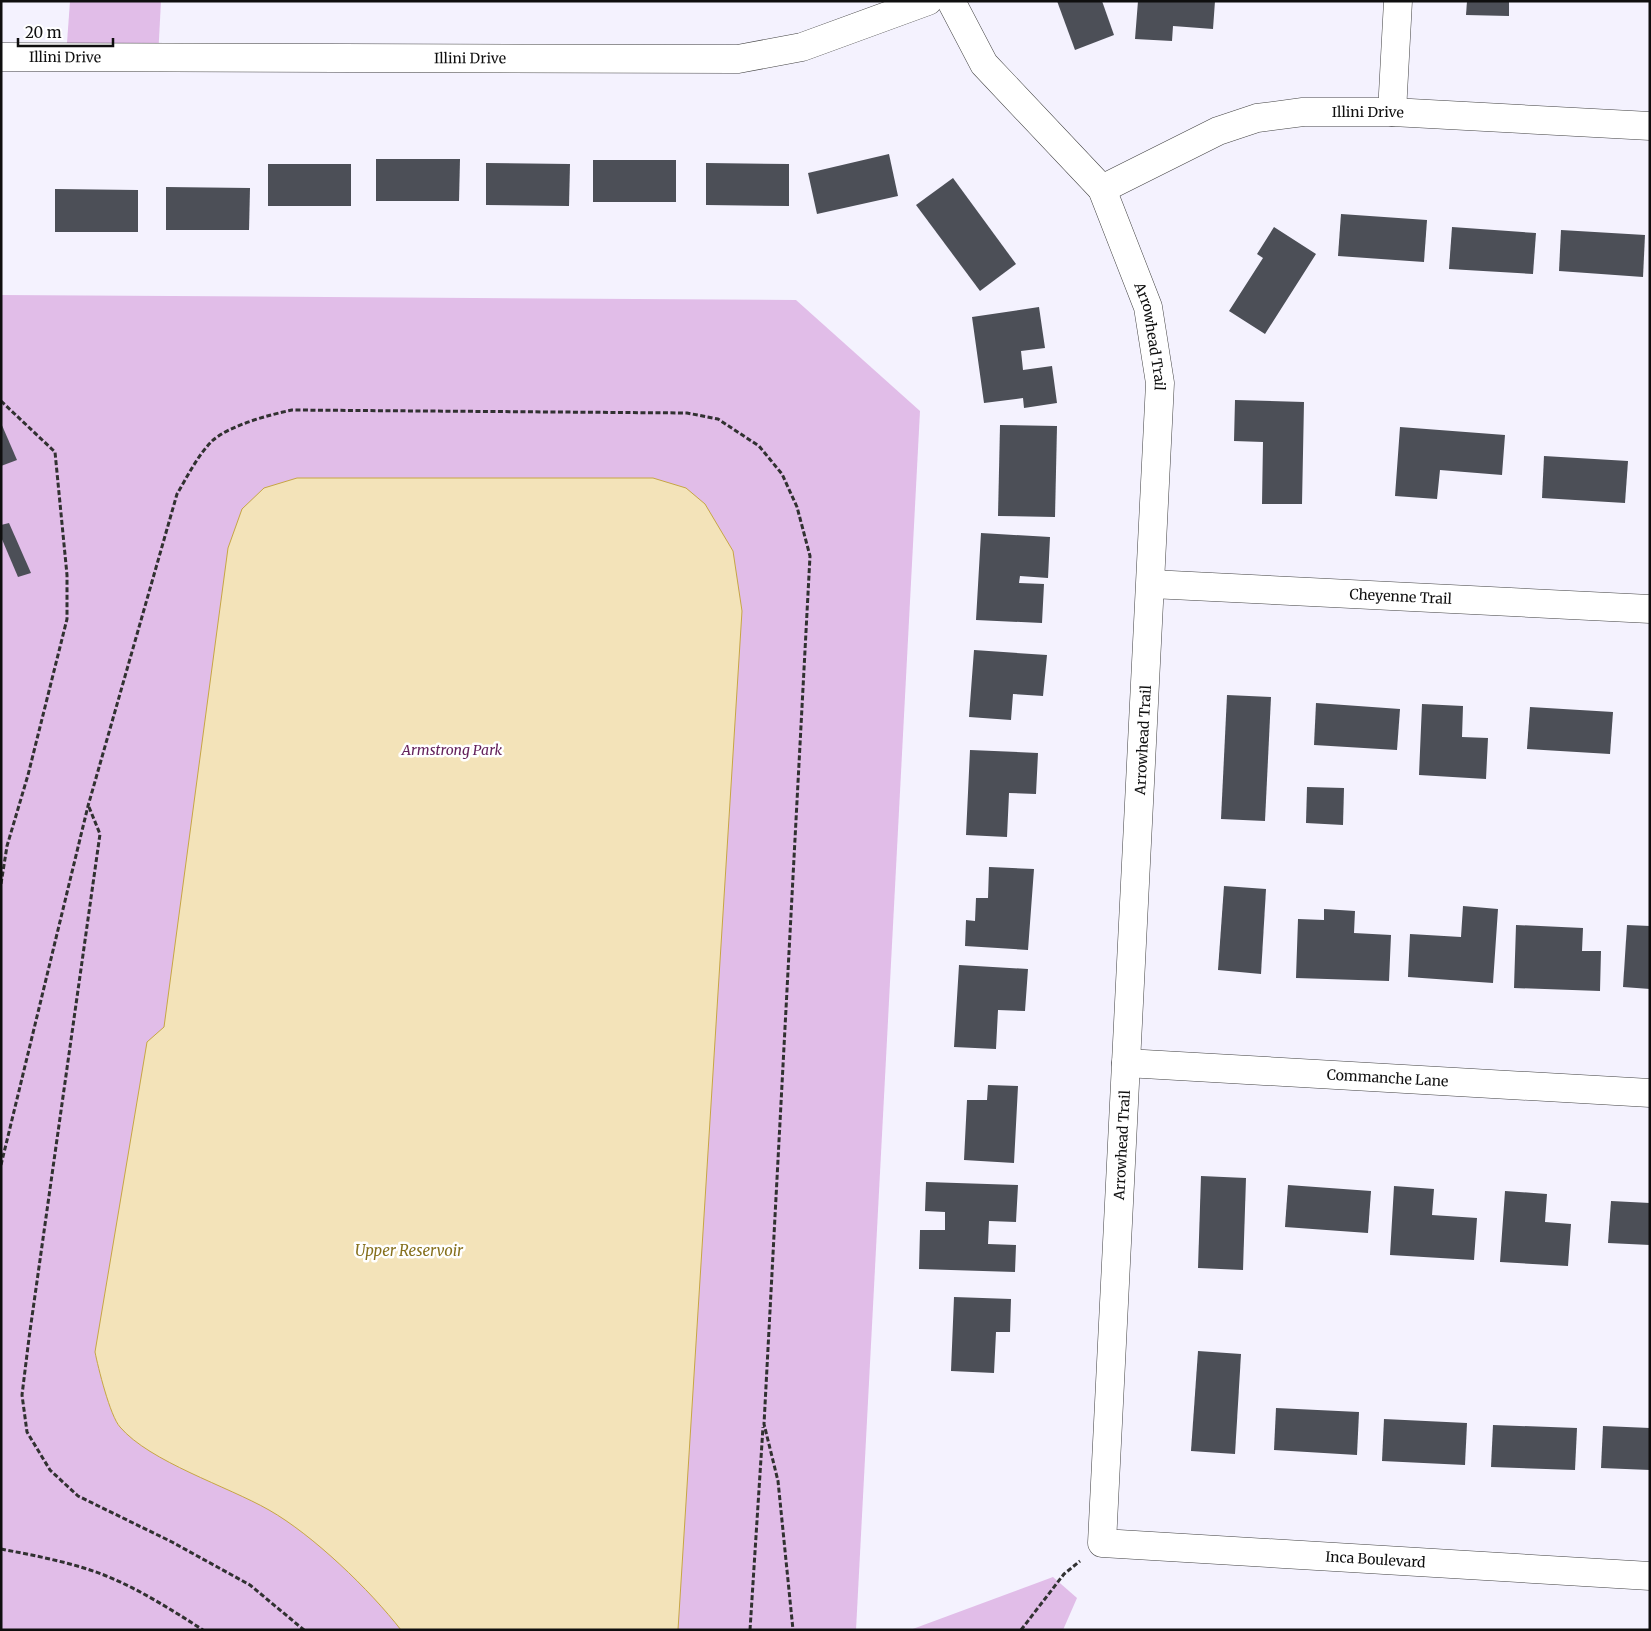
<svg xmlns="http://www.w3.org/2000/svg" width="1651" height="1631" font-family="Merriweather,serif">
<rect width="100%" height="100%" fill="#f4f2fe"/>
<g fill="#e1bde8">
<path d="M 70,1 L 161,1 L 158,58 L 66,57 Z"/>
<path d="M 1,295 L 796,300 L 920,411 L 856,1630 L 1,1630 Z"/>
<path d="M 1053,1577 L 1077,1598 L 1063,1630 L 910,1630 Z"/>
</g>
<path fill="#f3e3b9" stroke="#c6a644" d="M 297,478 L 653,478 L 686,488 L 705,504 L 733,551 L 742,611 L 678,1630 L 401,1630 C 370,1590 313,1535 269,1510 C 227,1486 150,1462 120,1427 C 110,1416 98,1367 95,1352 L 147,1042 L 164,1027 L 228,548 L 242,509 L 264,488 Z"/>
<g fill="#4c4f57">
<path d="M 1057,1 L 1102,1 L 1114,35 L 1075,50 Z"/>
<path d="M 1138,1 L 1215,1 L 1213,29 L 1173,26 L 1172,41 L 1135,39 Z"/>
<path d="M 1467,1 L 1509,1 L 1509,16 L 1466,15 Z"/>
<path d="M 889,154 L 898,196 L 817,214 L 808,173 Z"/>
<path d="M 376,159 L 460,159 L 459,201 L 376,201 Z"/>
<rect x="593" y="160" width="83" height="42"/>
<path d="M 486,163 L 570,164 L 569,206 L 486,205 Z"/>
<path d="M 706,163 L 789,164 L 789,206 L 706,205 Z"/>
<rect x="268" y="164" width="83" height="42"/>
<path d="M 953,178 L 1016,264 L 980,291 L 916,205 Z"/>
<path d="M 166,187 L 250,188 L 249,230 L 166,230 Z"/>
<path d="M 55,189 L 138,190 L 138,232 L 55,232 Z"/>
<path d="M 1341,214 L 1427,220 L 1424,262 L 1338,256 Z"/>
<path d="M 1274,227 L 1316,254 L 1265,334 L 1229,311 L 1263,258 L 1257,254 Z"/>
<path d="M 1452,227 L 1536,233 L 1533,274 L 1449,269 Z"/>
<path d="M 1561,230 L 1645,235 L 1643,277 L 1559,271 Z"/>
<path d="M 1039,307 L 1045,348 L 1021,351 L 1023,370 L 1052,366 L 1057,403 L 1024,408 L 1023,398 L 984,403 L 972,317 Z"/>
<path d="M 1235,400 L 1304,402 L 1302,504 L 1262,504 L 1263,442 L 1234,441 Z"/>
<path d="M 1,423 L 17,460 L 1,466 Z"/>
<path d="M 1000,425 L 1057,426 L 1055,517 L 998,516 Z"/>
<path d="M 1400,427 L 1505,435 L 1502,475 L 1440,470 L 1437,499 L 1395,496 Z"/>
<path d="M 1544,456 L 1628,461 L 1625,503 L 1542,498 Z"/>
<path d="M 9,523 L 31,573 L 18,577 L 1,537 L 1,525 Z"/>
<path d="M 981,533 L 1050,537 L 1048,578 L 1020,576 L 1019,583 L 1044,584 L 1042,623 L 976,620 Z"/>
<path d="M 974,650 L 1047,655 L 1043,696 L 1013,694 L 1011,720 L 969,717 Z"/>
<path d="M 1227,695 L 1271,697 L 1265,821 L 1221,819 Z"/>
<path d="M 1316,703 L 1400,709 L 1397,750 L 1314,745 Z"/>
<path d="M 1422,704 L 1463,706 L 1462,737 L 1488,738 L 1486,779 L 1419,775 Z"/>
<path d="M 1530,707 L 1613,712 L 1610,754 L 1527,749 Z"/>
<path d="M 970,750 L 1038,753 L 1036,794 L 1009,793 L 1007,837 L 966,835 Z"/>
<path d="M 1307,787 L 1344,788 L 1343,825 L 1306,823 Z"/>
<path d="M 989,867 L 1034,869 L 1028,950 L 965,946 L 966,920 L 975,921 L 976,898 L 988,898 Z"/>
<path d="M 1224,886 L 1266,889 L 1261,974 L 1218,970 Z"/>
<path d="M 1463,906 L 1498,909 L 1493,983 L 1408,977 L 1410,934 L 1461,937 Z"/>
<path d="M 1324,909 L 1355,911 L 1354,933 L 1391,935 L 1389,981 L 1296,978 L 1298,919 L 1324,920 Z"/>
<path d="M 1516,925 L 1583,928 L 1582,951 L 1601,951 L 1600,991 L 1514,988 Z"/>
<path d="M 1627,925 L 1650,926 L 1650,989 L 1623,987 Z"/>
<path d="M 959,965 L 1028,969 L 1025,1011 L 998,1010 L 996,1049 L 954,1047 Z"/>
<path d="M 988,1085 L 1018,1086 L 1014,1163 L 964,1160 L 967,1100 L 987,1100 Z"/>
<path d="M 1201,1176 L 1246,1178 L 1243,1270 L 1198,1268 Z"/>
<path d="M 926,1182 L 1018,1185 L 1016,1222 L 989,1221 L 988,1244 L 1016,1245 L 1015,1272 L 919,1269 L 920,1230 L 945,1230 L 945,1212 L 925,1211 Z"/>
<path d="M 1288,1185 L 1371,1191 L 1368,1233 L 1285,1227 Z"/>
<path d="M 1394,1186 L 1434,1189 L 1432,1215 L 1477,1218 L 1474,1260 L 1390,1255 Z"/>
<path d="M 1505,1191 L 1547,1194 L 1545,1222 L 1571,1224 L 1568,1266 L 1500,1262 Z"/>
<path d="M 1611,1201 L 1650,1203 L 1650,1245 L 1608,1243 Z"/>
<path d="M 954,1297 L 1011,1299 L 1010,1332 L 996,1332 L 994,1373 L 951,1371 Z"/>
<path d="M 1198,1351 L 1241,1354 L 1235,1454 L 1191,1451 Z"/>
<path d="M 1276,1408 L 1359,1412 L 1357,1455 L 1274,1450 Z"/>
<path d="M 1384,1419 L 1467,1423 L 1465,1465 L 1382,1461 Z"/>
<path d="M 1493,1425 L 1577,1428 L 1575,1470 L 1491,1467 Z"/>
<path d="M 1603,1426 L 1650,1428 L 1650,1470 L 1601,1468 Z"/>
</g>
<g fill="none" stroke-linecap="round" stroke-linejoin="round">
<g stroke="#424242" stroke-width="29">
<g id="minor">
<path id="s1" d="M 951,1 L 984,64 L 1102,189 L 1148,307 L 1160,383 L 1102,1543 L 1650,1576"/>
<path id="s2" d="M 1,57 L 738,59 L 802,47 L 928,1"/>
<path d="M 1392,112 L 1398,1"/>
<path id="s3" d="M 1102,189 L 1218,131 L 1257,118 L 1303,112 L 1392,112 L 1650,126"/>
<path id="s4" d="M 1151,584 L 1650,609"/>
<path id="s5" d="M 1126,1063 L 1650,1093"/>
</g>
</g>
<g stroke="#313131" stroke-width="3" stroke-dasharray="5 2.5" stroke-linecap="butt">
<path d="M 1,401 L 55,452 L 67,575 L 67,619 L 28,775 L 7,846 L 1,884"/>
<path d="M 89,807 L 100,834 L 29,1338 L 22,1395 L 27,1432 L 50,1470 L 78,1496 L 172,1542 L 250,1585 L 304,1630"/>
<path d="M 1,1165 L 88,806 L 177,494 C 187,477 198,455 212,441 C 230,425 269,415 292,410 L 687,413 L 718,419 L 759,446 L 782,474 L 797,507 L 810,556 L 764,1424 L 778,1481 L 793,1630"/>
<path d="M 1,1549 C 37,1556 75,1563 109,1577 C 142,1591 172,1610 203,1630"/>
<path d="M 750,1630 L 763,1427"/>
<path d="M 1021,1630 L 1064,1574 L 1080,1561"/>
</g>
<use href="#minor" stroke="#fff" stroke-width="28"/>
</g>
<g text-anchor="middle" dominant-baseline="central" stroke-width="5" stroke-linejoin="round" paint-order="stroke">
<g font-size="14" fill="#0f0f0f" stroke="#fff">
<text stroke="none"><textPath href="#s2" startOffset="64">Illini Drive</textPath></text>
<text stroke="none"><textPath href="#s2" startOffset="469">Illini Drive</textPath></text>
<text stroke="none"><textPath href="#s3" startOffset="282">Illini Drive</textPath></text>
<text stroke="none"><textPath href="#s1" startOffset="399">Arrowhead Trail</textPath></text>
<text stroke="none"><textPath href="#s4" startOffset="250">Cheyenne Trail</textPath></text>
<text transform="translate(1143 740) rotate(-87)">Arrowhead Trail</text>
<text stroke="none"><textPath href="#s5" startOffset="262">Commanche Lane</textPath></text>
<text transform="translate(1122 1145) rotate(-87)">Arrowhead Trail</text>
<text stroke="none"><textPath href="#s1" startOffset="1882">Inca Boulevard</textPath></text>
</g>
<g font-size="14" font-style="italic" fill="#64225b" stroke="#fff">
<text x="452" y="750">Armstrong Park</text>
</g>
<g font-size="15" font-style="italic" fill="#86701c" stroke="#fff">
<text x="409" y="1250">Upper Reservoir</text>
</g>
</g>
<rect width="1651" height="1631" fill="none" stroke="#0f0f0f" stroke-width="5"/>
<path d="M18 38v8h95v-8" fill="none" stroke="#0f0f0f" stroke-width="2.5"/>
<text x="25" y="38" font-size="15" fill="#0f0f0f" stroke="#ffffff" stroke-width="4" paint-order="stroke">20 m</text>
</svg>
